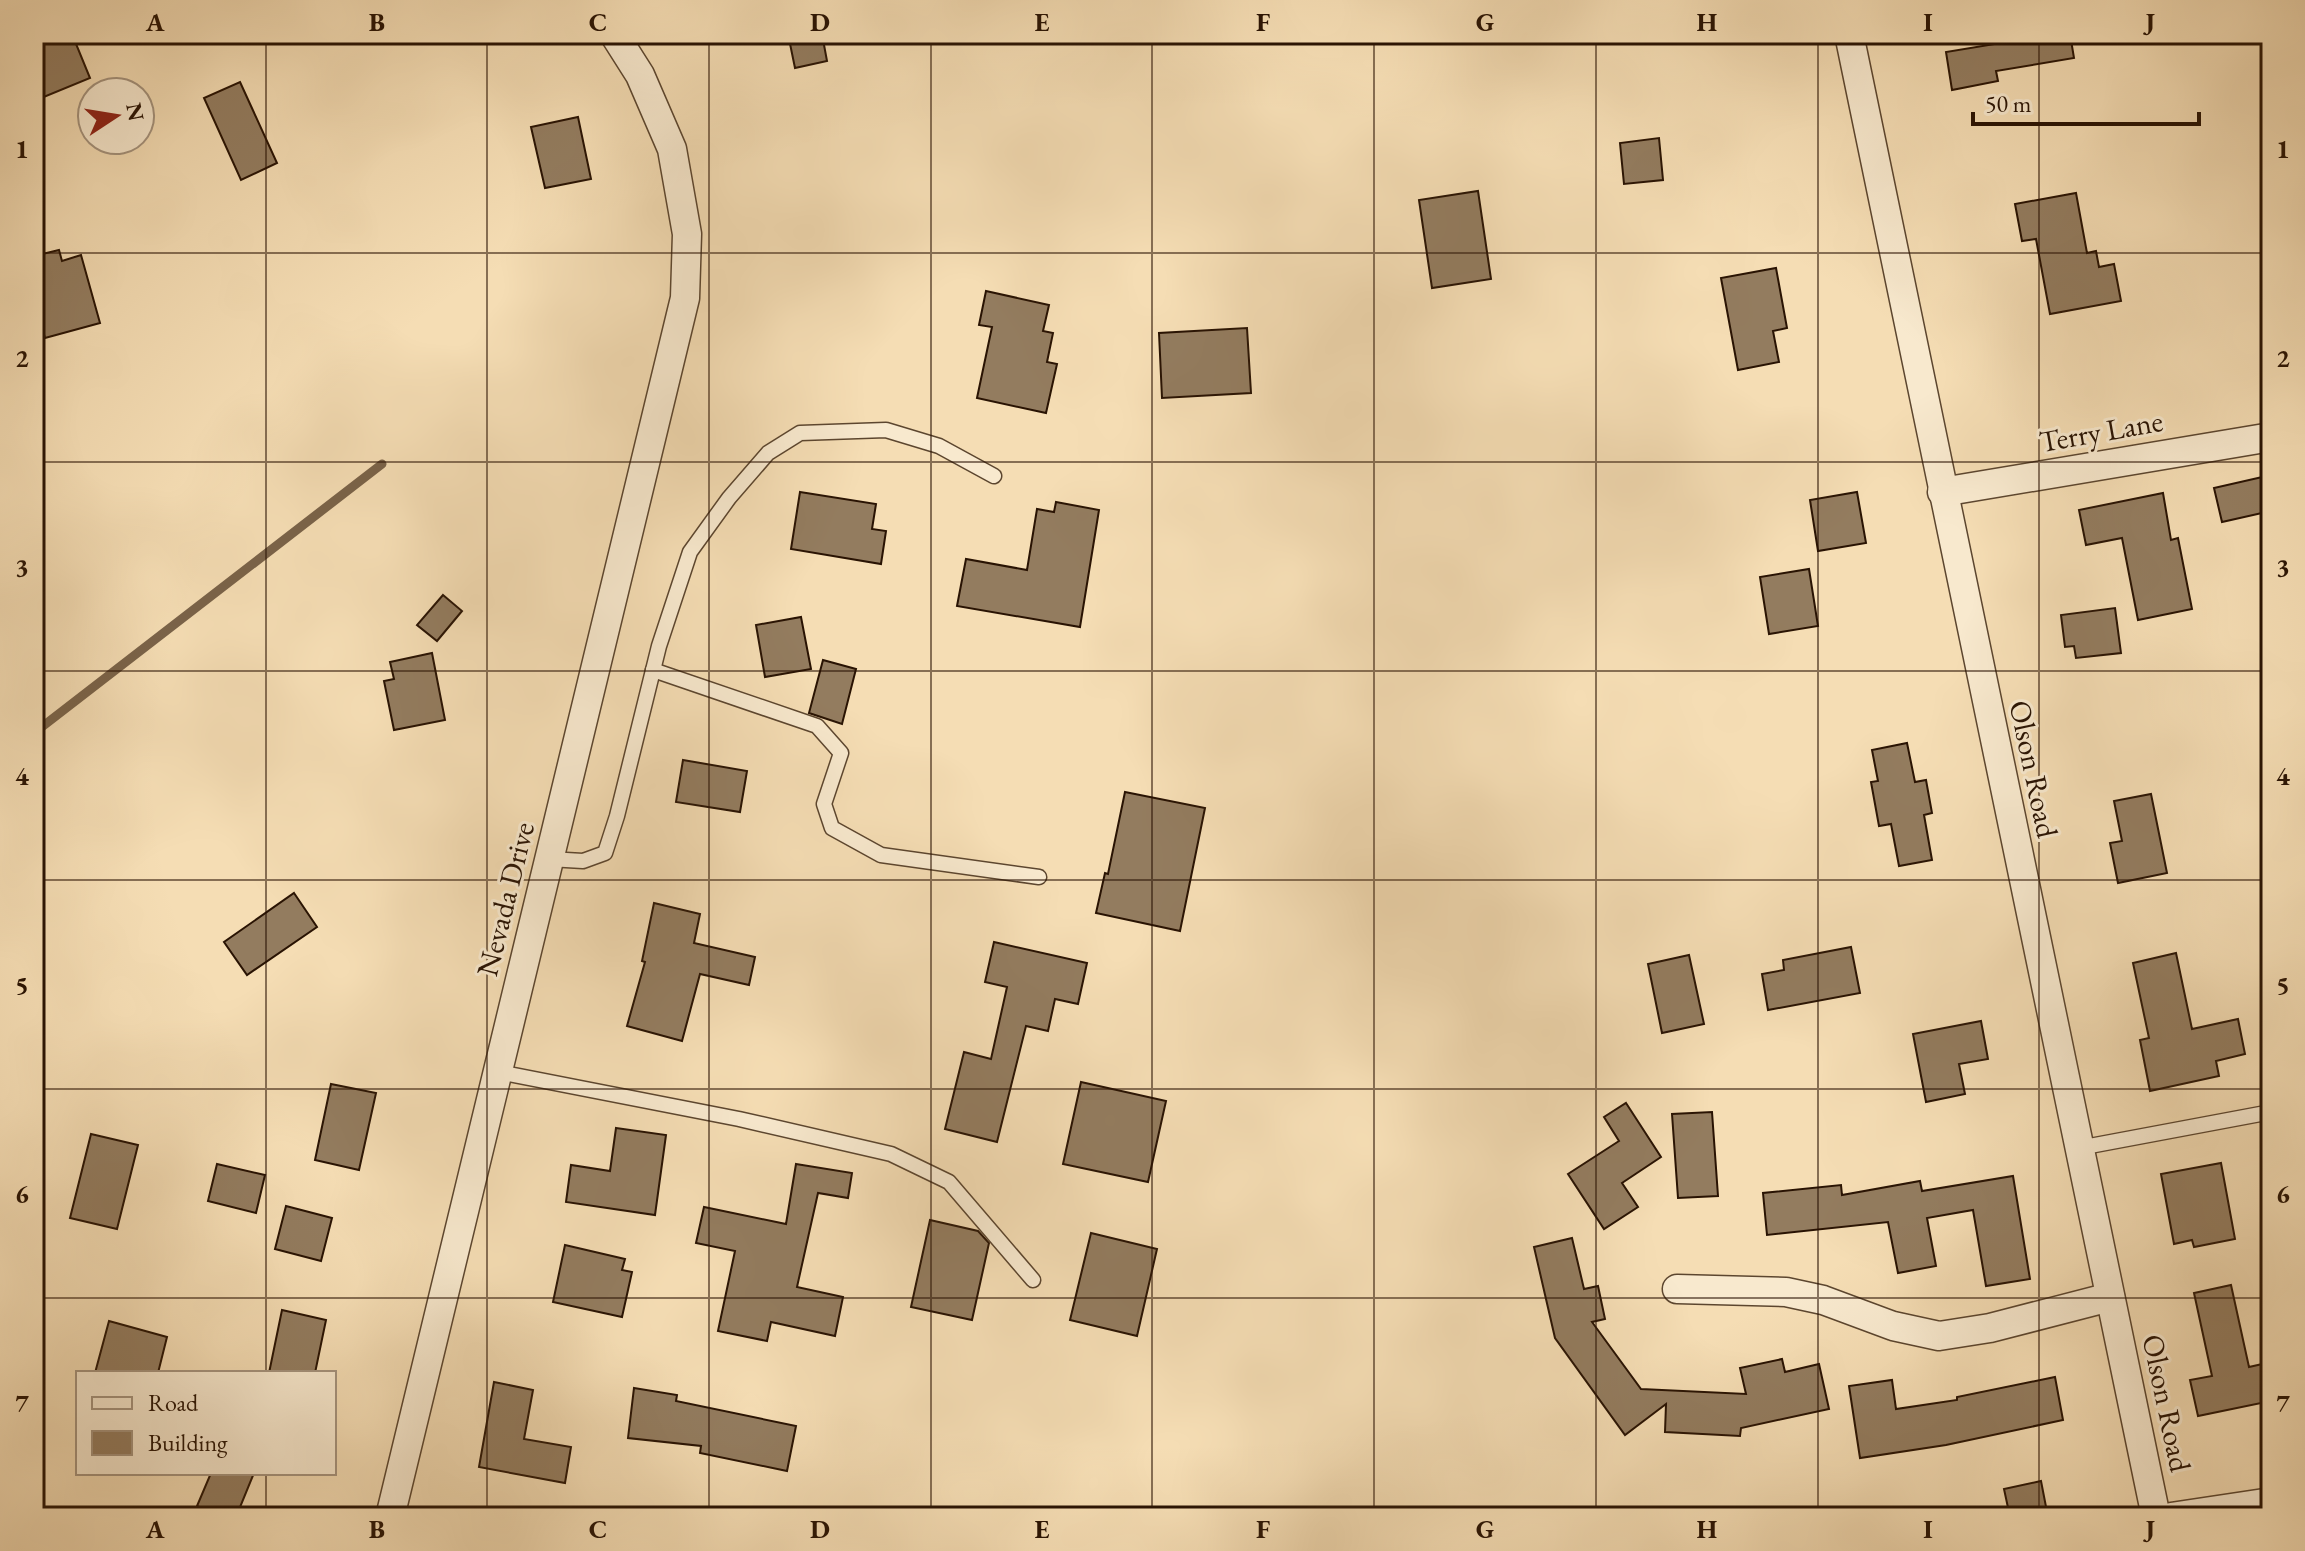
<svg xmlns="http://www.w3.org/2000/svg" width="2305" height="1551" font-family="'EB Garamond',serif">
<rect width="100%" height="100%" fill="#f5ddb4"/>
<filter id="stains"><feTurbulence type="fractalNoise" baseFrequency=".0025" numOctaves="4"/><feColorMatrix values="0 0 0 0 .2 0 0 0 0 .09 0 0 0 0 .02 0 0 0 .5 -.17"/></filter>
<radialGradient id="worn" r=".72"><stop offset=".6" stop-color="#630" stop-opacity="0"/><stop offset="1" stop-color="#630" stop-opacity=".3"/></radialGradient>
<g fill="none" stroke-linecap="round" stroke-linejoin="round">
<path stroke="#7a6349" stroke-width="9" d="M 34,733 L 382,464"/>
</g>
<g fill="#937c5f" stroke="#291303" stroke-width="2">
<path d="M 34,34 L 72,34 L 90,78 L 34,101 Z"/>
<path d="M 788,34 L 822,34 L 827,61 L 795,68 Z"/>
<path d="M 2005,34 L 2070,34 L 2074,58 L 1996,71 L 1998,81 L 1952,90 L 1946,52 L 2007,42 Z"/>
<path d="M 240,82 L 277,163 L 241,180 L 204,98 Z"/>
<path d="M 578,117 L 591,179 L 545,188 L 531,127 Z"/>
<path d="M 1659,138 L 1663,180 L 1624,184 L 1620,143 Z"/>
<path d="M 1478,191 L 1491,279 L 1432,288 L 1419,200 Z"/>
<path d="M 2076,193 L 2087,253 L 2096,251 L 2099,267 L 2114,264 L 2121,301 L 2050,314 L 2036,239 L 2022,241 L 2015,204 Z"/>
<path d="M 59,250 L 62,261 L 81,255 L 100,323 L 45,338 L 34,299 L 34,256 Z"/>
<path d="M 1776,268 L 1787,328 L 1773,331 L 1779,362 L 1738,370 L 1721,278 Z"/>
<path d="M 986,291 L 1049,305 L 1043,331 L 1053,333 L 1047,362 L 1057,364 L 1046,413 L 977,398 L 992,327 L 979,325 Z"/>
<path d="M 1247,328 L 1251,393 L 1162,398 L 1159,333 Z"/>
<path d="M 2271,475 L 2271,511 L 2222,522 L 2214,488 Z"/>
<path d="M 800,492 L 876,504 L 872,529 L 886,531 L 881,564 L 791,549 Z"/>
<path d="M 1857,492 L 1866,543 L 1818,551 L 1810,500 Z"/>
<path d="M 2163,493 L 2171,540 L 2178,538 L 2192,609 L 2138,620 L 2122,538 L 2086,545 L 2079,510 Z"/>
<path d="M 1056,502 L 1099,510 L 1080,627 L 957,606 L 966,559 L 1027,570 L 1037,509 L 1054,512 Z"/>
<path d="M 1809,569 L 1818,626 L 1769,634 L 1760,577 Z"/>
<path d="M 443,595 L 462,611 L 437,641 L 417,625 Z"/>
<path d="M 2115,608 L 2121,653 L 2076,658 L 2074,646 L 2065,647 L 2061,615 Z"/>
<path d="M 801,617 L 811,669 L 765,677 L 756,625 Z"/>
<path d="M 432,653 L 445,720 L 394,730 L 384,681 L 394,679 L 390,662 Z"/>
<path d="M 823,660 L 856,669 L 842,724 L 809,713 Z"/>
<path d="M 1907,743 L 1915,782 L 1926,780 L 1932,813 L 1924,815 L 1932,860 L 1899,866 L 1891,824 L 1879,826 L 1871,782 L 1878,781 L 1872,750 Z"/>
<path d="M 683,760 L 747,771 L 740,812 L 676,802 Z"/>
<path d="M 1125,792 L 1205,808 L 1180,931 L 1096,913 L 1105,873 L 1108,874 Z"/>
<path d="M 2151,794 L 2167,873 L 2118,883 L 2110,843 L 2122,841 L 2114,801 Z"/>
<path d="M 294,893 L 317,927 L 247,975 L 224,942 Z"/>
<path d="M 654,903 L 700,914 L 694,943 L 755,957 L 749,985 L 700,974 L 682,1041 L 627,1026 L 645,962 L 642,961 Z"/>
<path d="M 994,942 L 1087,963 L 1078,1004 L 1055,999 L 1048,1031 L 1026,1026 L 997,1142 L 945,1129 L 964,1052 L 991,1059 L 1007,987 L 985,982 Z"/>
<path d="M 1851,947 L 1860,993 L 1768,1010 L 1762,974 L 1784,970 L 1783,960 Z"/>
<path d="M 2176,953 L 2192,1029 L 2238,1019 L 2245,1054 L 2216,1061 L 2219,1076 L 2150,1091 L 2140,1040 L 2149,1038 L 2133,963 Z"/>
<path d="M 1689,955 L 1704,1024 L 1662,1033 L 1648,964 Z"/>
<path d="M 1981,1021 L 1988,1059 L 1959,1064 L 1965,1094 L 1926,1102 L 1913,1034 Z"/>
<path d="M 1081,1082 L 1166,1101 L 1148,1182 L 1063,1164 Z"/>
<path d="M 331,1084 L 376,1093 L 359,1170 L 315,1160 Z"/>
<path d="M 1626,1103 L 1661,1157 L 1622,1183 L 1638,1207 L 1604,1229 L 1568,1174 L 1619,1141 L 1604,1117 Z"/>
<path d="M 1712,1112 L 1718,1196 L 1678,1198 L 1672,1114 Z"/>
<path d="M 616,1128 L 666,1135 L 655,1215 L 566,1202 L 571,1165 L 610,1171 Z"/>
<path d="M 91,1134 L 138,1145 L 117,1229 L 70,1218 Z"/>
<path d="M 2221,1163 L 2235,1239 L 2194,1247 L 2192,1240 L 2174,1244 L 2161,1174 Z"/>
<path d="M 217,1164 L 265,1175 L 256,1213 L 208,1201 Z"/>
<path d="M 796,1164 L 852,1173 L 848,1198 L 818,1193 L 797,1287 L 843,1297 L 835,1336 L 771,1322 L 767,1341 L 718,1331 L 735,1251 L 696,1243 L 704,1207 L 786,1224 Z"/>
<path d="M 2013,1176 L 2030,1279 L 1986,1286 L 1973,1210 L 1927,1218 L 1936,1266 L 1898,1273 L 1888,1222 L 1767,1235 L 1763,1193 L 1841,1185 L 1842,1195 L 1920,1181 L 1922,1191 Z"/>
<path d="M 286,1206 L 332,1218 L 321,1261 L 275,1249 Z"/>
<path d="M 930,1220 L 978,1231 L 989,1243 L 972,1320 L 911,1307 Z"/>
<path d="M 1091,1233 L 1157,1249 L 1137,1336 L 1070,1320 Z"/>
<path d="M 1572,1238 L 1584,1289 L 1598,1286 L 1605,1319 L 1592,1322 L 1641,1389 L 1746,1394 L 1740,1368 L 1782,1359 L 1785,1372 L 1819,1364 L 1829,1409 L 1741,1428 L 1740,1436 L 1665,1432 L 1666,1404 L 1625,1435 L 1555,1338 L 1534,1247 Z"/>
<path d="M 565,1245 L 625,1259 L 622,1270 L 632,1272 L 622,1317 L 553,1302 Z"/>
<path d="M 2231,1285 L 2249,1367 L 2271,1362 L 2271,1401 L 2198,1416 L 2190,1380 L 2212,1376 L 2194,1293 Z"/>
<path d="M 282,1310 L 326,1320 L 315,1373 L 269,1373 Z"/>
<path d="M 109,1321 L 167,1337 L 158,1373 L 95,1373 Z"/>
<path d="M 2055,1377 L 2063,1420 L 1946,1445 L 1860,1458 L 1849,1386 L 1892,1380 L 1896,1409 L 1957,1400 L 1957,1397 Z"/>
<path d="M 494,1382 L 533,1390 L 524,1439 L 571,1447 L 565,1483 L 479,1467 Z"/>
<path d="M 634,1388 L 677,1395 L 676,1401 L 796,1426 L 787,1471 L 700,1453 L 701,1446 L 628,1438 Z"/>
<path d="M 211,1473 L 254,1473 L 236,1517 L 224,1517 L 197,1506 Z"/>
<path d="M 2041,1481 L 2048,1517 L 2010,1517 L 2004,1489 Z"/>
</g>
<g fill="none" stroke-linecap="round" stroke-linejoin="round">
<g stroke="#5c462f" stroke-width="17">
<g id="service">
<path d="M 653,670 L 817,726 L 841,753 L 824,804 L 832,828 L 881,855 L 1039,877"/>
<path d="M 549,859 L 583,861 L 605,853 L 617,816 L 659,646 L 690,552 L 729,498 L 768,453 L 800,433 L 886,430 L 939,446 L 994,476"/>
<path d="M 498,1072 L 739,1119 L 891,1154 L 949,1182 L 1033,1280"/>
<path d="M 2079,1148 L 2271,1112"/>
</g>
</g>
<g stroke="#5c462f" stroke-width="31">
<g id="minor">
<path d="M 1849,34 L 2156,1517"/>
<path d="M 1942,492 L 2271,437"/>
<path d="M 1677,1289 L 1786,1292 L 1823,1300 L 1893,1326 L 1939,1336 L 1990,1328 L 2110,1297"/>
<path d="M 390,1517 L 685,298 L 687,234 L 672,149 L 640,75 L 614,34"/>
<path d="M 2171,1517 L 2271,1502"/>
</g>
</g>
<use href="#service" stroke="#f8e9ce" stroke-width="14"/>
<use href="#minor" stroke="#f8e9ce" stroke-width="28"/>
</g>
<path fill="none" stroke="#291303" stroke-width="2" stroke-opacity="0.55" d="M 266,34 L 266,1373M 487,34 L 487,1517M 709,34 L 709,1517M 931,34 L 931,1517M 1152,34 L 1152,1517M 1374,34 L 1374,1517M 1596,34 L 1596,1517M 1818,34 L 1818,1517M 2039,34 L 2039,1517M 34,253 L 2271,253M 34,462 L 2271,462M 34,671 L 2271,671M 34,880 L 2271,880M 34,1089 L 2271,1089M 34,1298 L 2271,1298M 266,1473 L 266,1517"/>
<g text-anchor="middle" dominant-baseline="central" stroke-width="6" stroke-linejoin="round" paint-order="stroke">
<g font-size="30" fill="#291303" stroke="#f8e9ce">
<text transform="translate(2101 431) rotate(-10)">Terry Lane</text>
<text transform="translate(2034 769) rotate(78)">Olson Road</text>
<text transform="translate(505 899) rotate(-76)">Nevada Drive</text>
<text transform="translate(2167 1403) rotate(78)">Olson Road</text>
</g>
</g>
<rect width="2305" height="1551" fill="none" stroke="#f5ddb4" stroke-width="88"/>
<rect x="76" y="1371" width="260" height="104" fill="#f8e9ce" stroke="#a5937d" stroke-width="2"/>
<rect x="92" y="1397" width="40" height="12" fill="#f8e9ce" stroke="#a5937d" stroke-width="2"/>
<text x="148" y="1411" font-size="24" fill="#291303">Road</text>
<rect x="92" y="1431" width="40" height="24" fill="#937c5f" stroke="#a5937d" stroke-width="2"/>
<text x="148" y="1451" font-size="24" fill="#291303">Building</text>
<g transform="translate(116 116) rotate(78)"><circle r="38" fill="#f8e9ce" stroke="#a5937d" stroke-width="2"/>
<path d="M0-6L14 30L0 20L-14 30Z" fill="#8f2418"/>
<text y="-12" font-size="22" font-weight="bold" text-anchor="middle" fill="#291303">N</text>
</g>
<path d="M1973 112v12h226v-12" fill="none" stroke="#291303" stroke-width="4"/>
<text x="1985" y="112" font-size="24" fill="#291303" stroke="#f8e9ce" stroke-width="6" paint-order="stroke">50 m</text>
<rect x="44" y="44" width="2217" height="1463" fill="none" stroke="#291303" stroke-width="3"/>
<g font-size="26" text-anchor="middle" font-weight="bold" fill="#291303">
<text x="155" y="31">A</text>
<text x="377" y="31">B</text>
<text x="598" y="31">C</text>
<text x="820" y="31">D</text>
<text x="1042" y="31">E</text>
<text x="1263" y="31">F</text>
<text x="1485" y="31">G</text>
<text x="1707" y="31">H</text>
<text x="1928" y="31">I</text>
<text x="2150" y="31">J</text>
<text x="22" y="158">1</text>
<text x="2283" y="158">1</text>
<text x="22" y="367">2</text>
<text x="2283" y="367">2</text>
<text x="22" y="576">3</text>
<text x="2283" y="576">3</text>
<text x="22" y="785">4</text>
<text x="2283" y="785">4</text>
<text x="22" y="994">5</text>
<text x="2283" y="994">5</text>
<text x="22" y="1203">6</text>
<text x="2283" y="1203">6</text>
<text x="22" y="1412">7</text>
<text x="2283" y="1412">7</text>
<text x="155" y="1538">A</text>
<text x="377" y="1538">B</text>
<text x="598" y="1538">C</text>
<text x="820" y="1538">D</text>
<text x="1042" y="1538">E</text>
<text x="1263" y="1538">F</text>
<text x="1485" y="1538">G</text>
<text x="1707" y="1538">H</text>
<text x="1928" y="1538">I</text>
<text x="2150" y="1538">J</text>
</g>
<rect width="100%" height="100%" filter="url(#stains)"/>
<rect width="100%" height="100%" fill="url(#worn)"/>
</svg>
